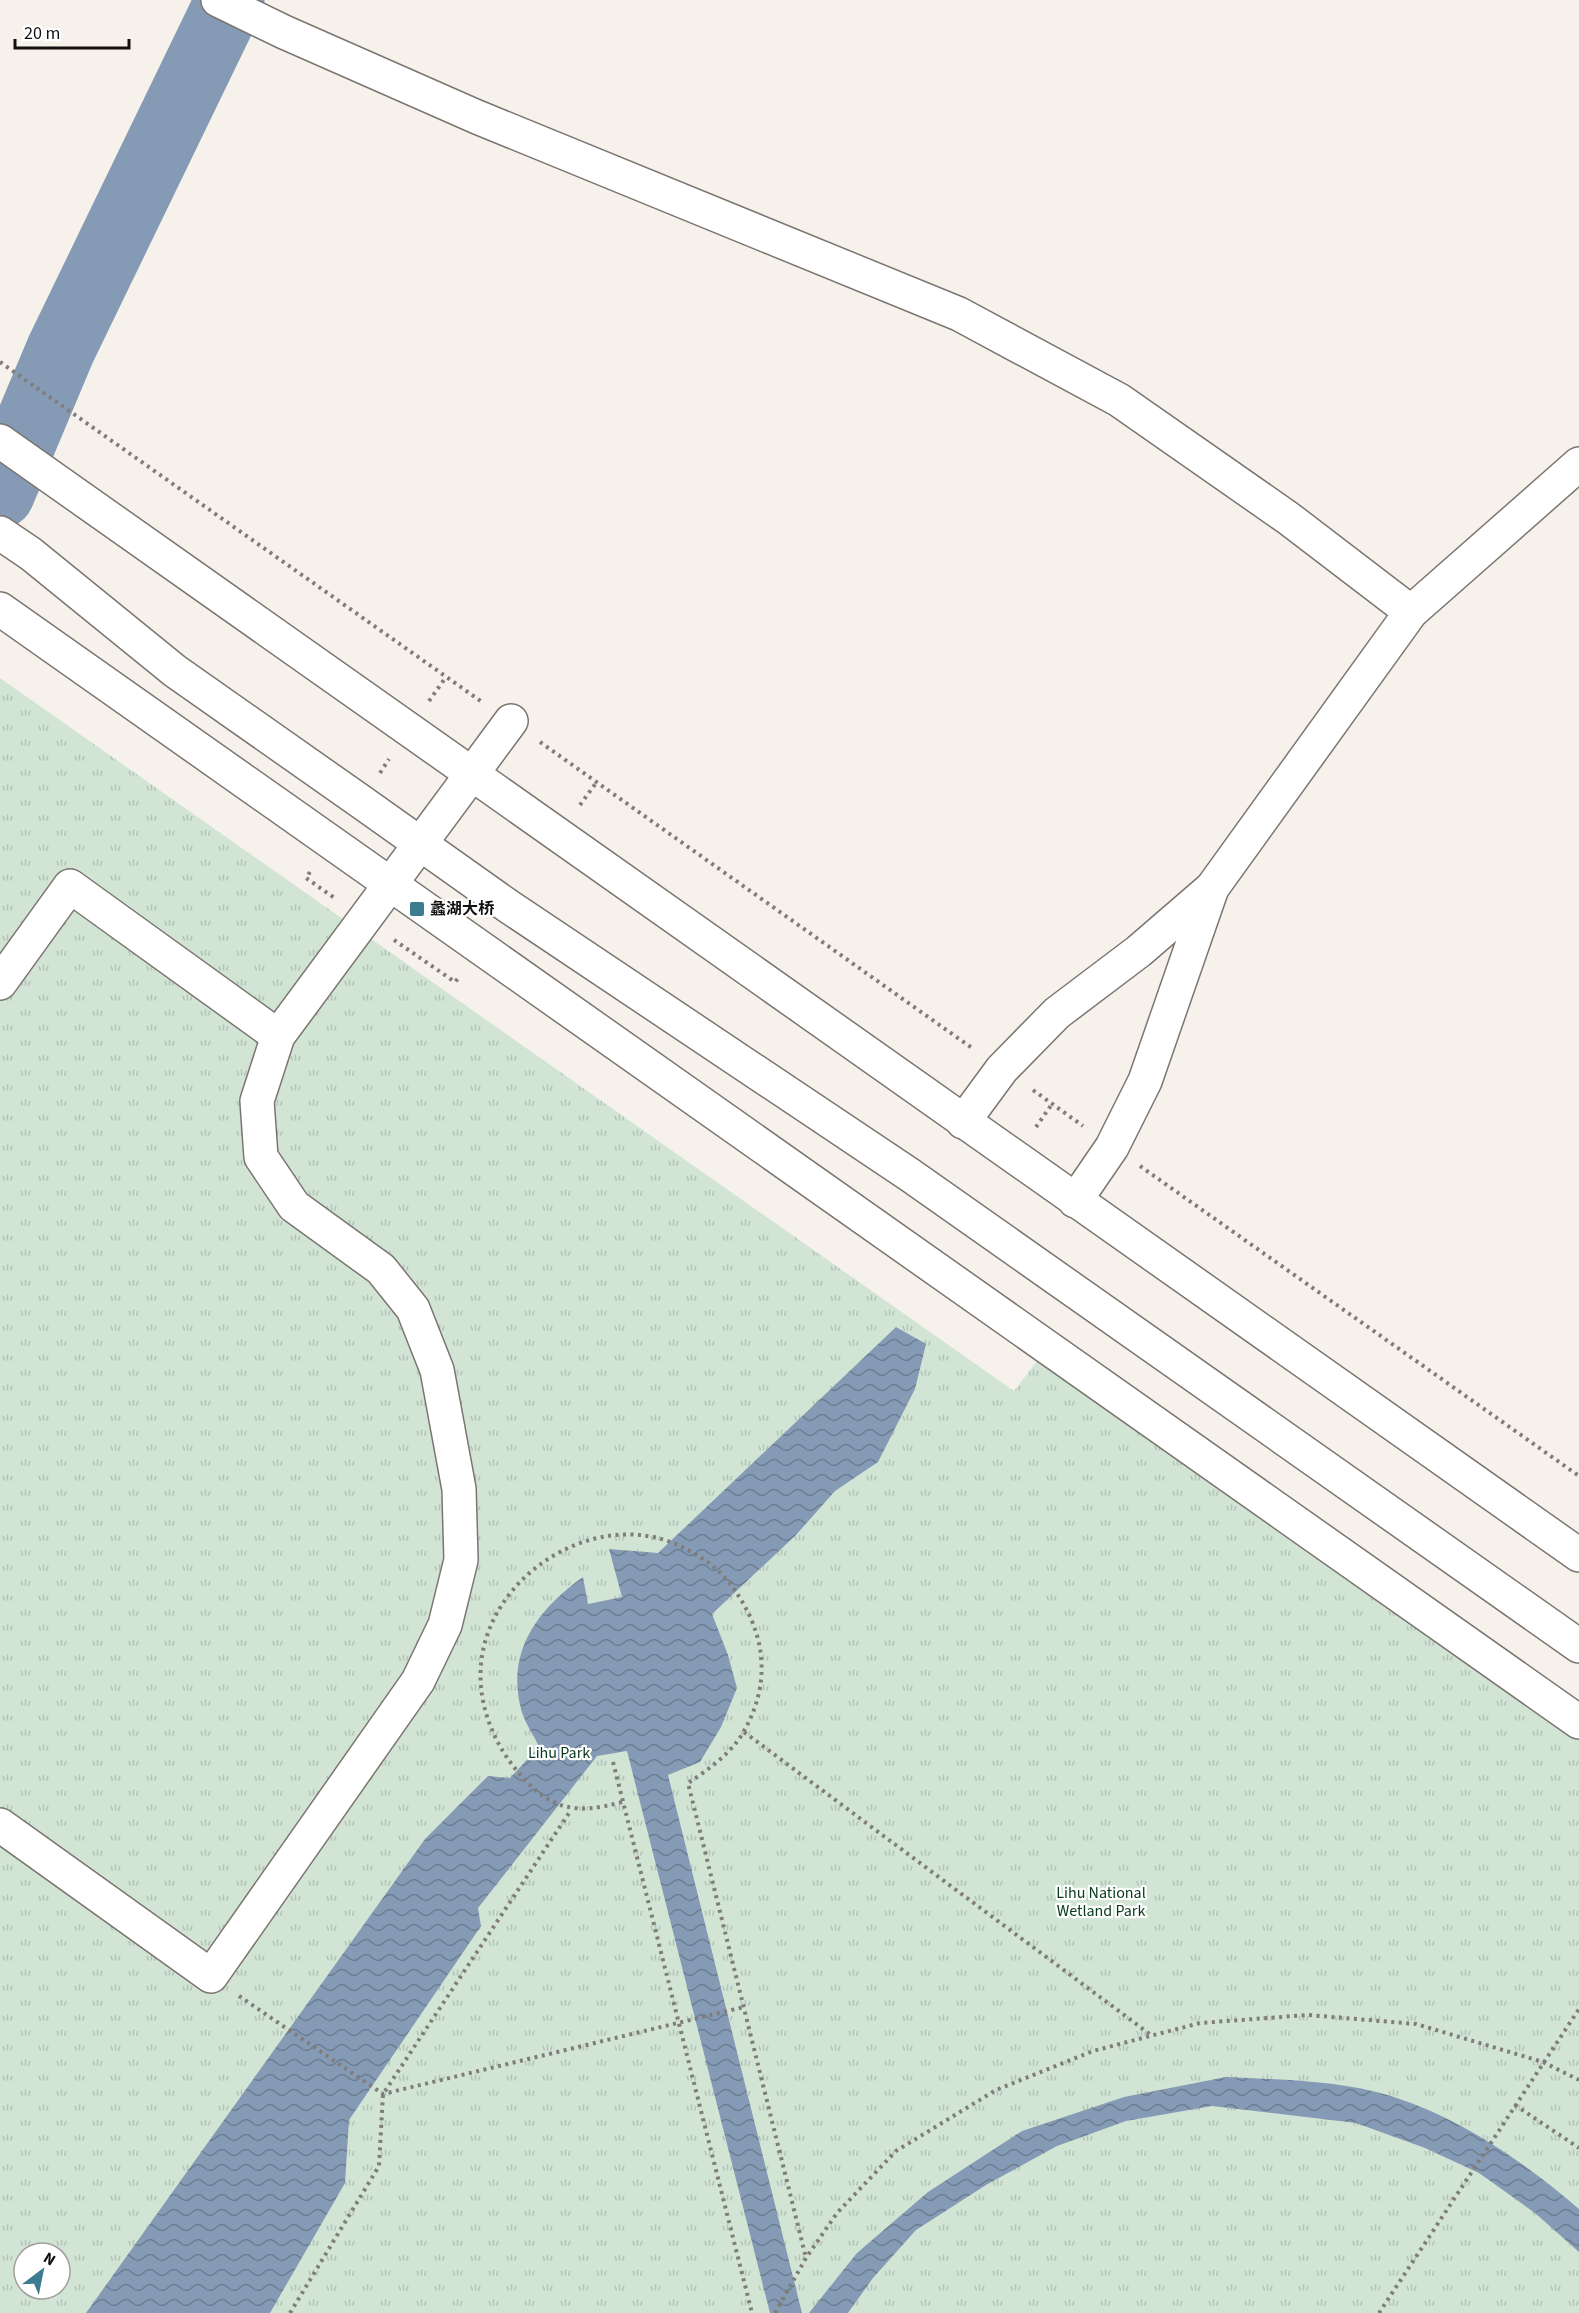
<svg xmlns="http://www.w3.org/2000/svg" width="1579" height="2313" font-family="'Source Sans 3','Noto Sans SC',sans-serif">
<defs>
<pattern id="park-tufts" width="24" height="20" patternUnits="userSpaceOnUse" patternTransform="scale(1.5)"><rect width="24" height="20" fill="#d2e5d5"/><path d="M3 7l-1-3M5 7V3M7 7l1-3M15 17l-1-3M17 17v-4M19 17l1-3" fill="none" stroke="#b3c3b6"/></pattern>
<pattern id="water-waves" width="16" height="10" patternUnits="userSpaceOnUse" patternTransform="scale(1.5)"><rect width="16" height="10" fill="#859bb5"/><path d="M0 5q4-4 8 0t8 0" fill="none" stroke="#6c7d92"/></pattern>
</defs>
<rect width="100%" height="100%" fill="#f7f1eb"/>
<path fill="url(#park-tufts)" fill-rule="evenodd" d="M 0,678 L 1014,1391 L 1037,1361 L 1579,1725 L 1579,2313 L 0,2313 ZM 24,2253 L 60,2253 L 60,2289 L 24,2289 Z"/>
<g fill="url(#water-waves)">
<path d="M 896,1327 L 926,1344 L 915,1389 L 878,1462 L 835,1491 L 796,1535 L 712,1614 L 728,1655 L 737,1688 L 721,1727 L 700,1762 L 668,1775 L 802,2313 L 770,2313 L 627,1751 L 597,1756 L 478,1908 L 481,1926 L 349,2120 L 345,2183 L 270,2313 L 86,2313 L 425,1839 L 488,1776 L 510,1778 L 539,1747 C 534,1735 524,1722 521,1709 C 506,1651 538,1609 583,1577 L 588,1604 L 622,1597 L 609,1549 L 658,1553 Z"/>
<path d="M 1226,2077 C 1281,2080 1338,2080 1391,2096 C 1461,2118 1524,2162 1579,2209 L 1579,2252 L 1535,2213 L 1479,2173 L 1425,2148 L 1356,2123 L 1212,2106 L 1126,2121 L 1057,2146 L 986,2185 L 916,2230 L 873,2278 L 848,2313 L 809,2313 L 857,2253 L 928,2192 L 1022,2131 L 1124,2097 Z"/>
</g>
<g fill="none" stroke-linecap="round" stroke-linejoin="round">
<path stroke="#859bb5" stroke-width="69" d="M 0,494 L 61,349 L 230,0"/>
<g stroke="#7b7570" stroke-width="36">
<g id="minor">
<path d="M 218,0 L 284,32 L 477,117 L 959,314 L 1119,400 L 1288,518 L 1411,612"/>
<path d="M 0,609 L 1579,1722"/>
<path d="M 1212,888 L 1411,612 L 1579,464"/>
<path d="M 0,983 L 70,886 L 278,1036"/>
<path d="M 963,1122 L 1002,1069 L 1057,1013 L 1139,951 L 1212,888 L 1145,1081 L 1112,1147 L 1075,1201"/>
<path d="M 0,1825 L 211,1976 L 418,1681 L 445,1625 L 461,1560 L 459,1489 L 437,1370 L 413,1309 L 381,1269 L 294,1206 L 261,1157 L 257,1101 L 278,1036 L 511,721"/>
</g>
</g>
<g stroke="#7b7570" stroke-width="36">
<g id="major">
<path d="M 0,441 L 1579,1555"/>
<path d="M 0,533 L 31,554 L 175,671 L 360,801 L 508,906 L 910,1175 L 1579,1646"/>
</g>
</g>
<g stroke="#807d79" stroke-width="4" stroke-dasharray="3 4.5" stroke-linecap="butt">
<path d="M 0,362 L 482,702"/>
<path d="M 429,701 L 446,677"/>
<path d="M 540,742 L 972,1048"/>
<path d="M 380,773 L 389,759"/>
<path d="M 580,805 L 596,783"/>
<path d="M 310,872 L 306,878 L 336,899"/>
<path d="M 394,940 L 455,982 L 460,976"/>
<path d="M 1033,1090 L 1083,1126"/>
<path d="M 1036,1127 L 1052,1104"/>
<path d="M 1140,1166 L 1579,1476"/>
<path d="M 744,1732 L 1151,2035"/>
<path d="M 613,1762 L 752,2313"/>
<path d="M 622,1802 C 575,1815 550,1810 518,1772 C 489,1738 473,1691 484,1646 C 505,1561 610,1506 688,1550 C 704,1559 715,1566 727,1580 C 764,1626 774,1678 744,1731 C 732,1753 708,1770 688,1783 L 806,2258"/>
<path d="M 239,1996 L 383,2094 L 744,2007"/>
<path d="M 1515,2105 L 1579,2148"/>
<path d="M 290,2313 L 379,2166 L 383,2094 L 571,1810"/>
<path d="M 775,2313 L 806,2258 L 837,2213 L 896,2151 L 996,2090 L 1093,2051 L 1200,2023 L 1308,2015 L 1416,2024 L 1543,2062 L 1579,2080"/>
<path d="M 1379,2313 L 1579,2009"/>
</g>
<use href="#minor" stroke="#fff" stroke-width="33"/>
<use href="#major" stroke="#fff" stroke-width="33"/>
</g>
<rect fill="#3c7c90" stroke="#fff" stroke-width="2" x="409" y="901" width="16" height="16" rx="3"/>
<g text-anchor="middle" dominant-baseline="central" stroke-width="4.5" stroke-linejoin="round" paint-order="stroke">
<g font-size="16" font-weight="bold" fill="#13110f" stroke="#fff" text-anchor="start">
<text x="430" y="909">蠡湖大桥</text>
</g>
<g font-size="16" fill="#07391a" stroke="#fff">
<text x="559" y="1753">Lihu Park</text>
<text x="1101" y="1893">Lihu National<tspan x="1101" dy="18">Wetland Park</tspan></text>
</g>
</g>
<g transform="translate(42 2271) rotate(32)"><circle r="28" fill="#ffffff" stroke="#a1a09f" stroke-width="1.5"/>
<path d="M0-4.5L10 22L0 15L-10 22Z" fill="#3c7c90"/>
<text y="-9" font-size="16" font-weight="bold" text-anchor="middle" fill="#13110f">N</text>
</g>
<path d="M15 39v9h114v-9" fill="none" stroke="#13110f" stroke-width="3"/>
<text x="24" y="39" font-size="18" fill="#13110f" stroke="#ffffff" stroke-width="4.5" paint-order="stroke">20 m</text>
</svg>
